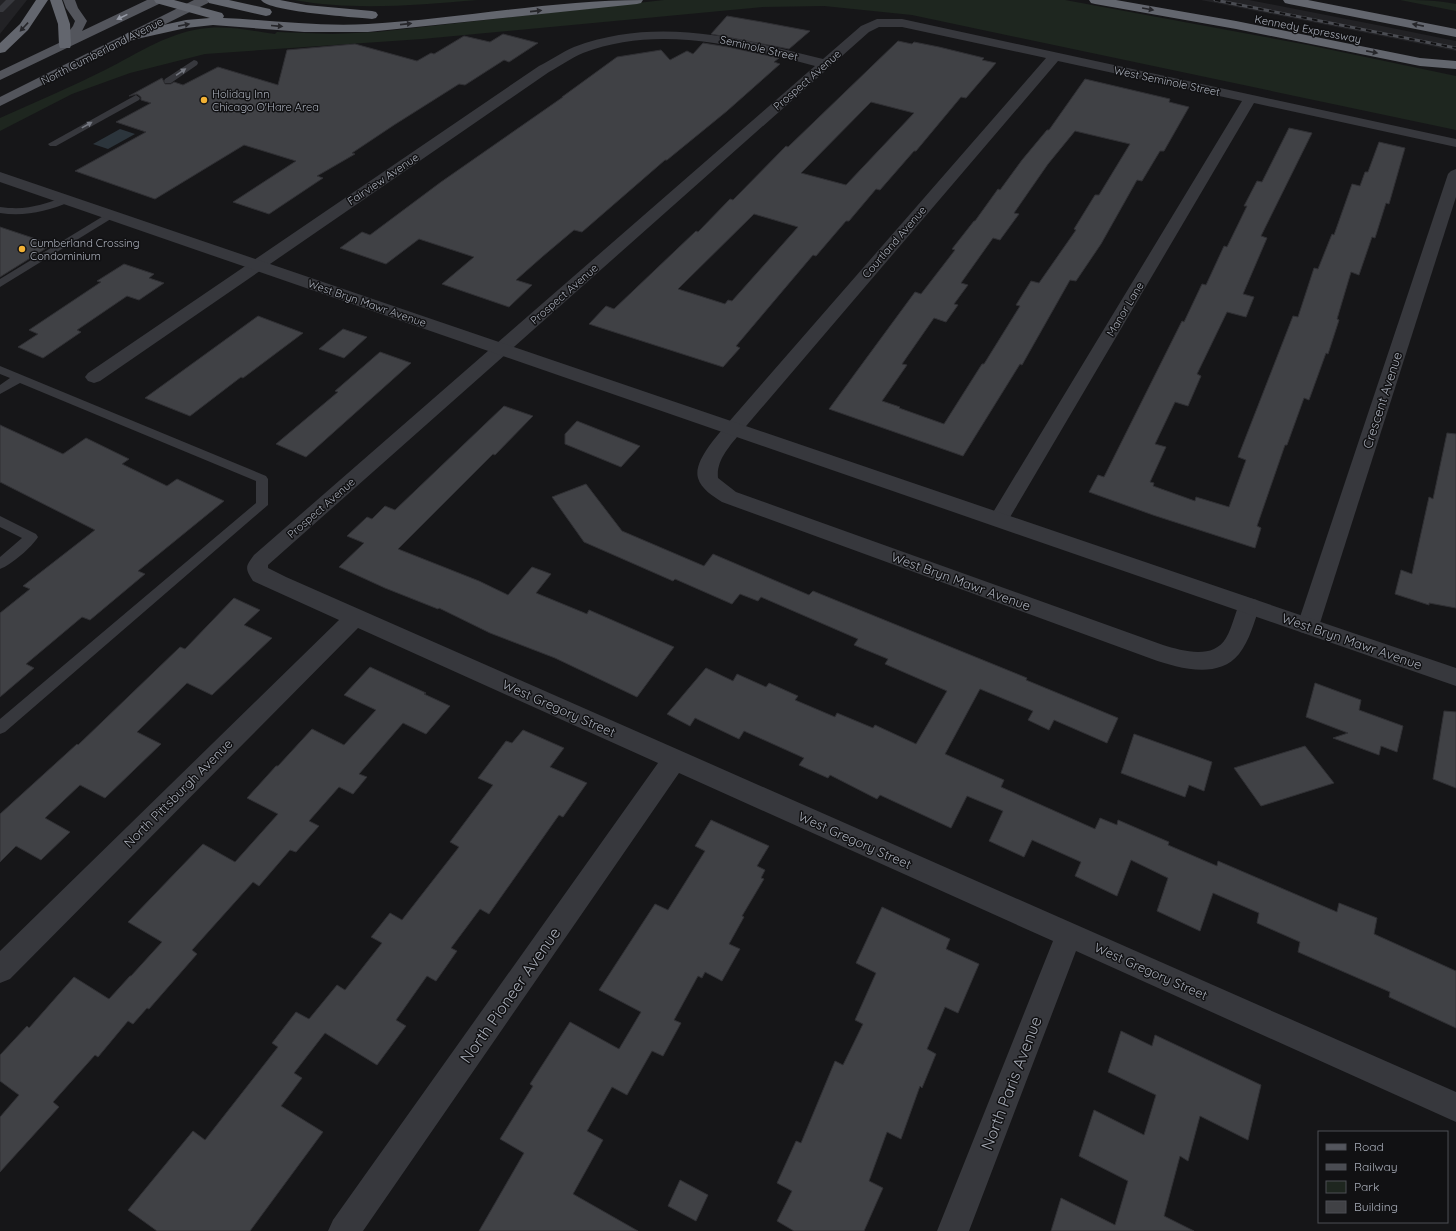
<svg xmlns="http://www.w3.org/2000/svg" width="1456" height="1231" font-family="Quicksand,sans-serif">
<rect width="100%" height="100%" fill="#161618"/>
<g fill="#222225">
<path d="M 0,0 L 27,0 L 0,34 Z"/>
<path d="M 1201,0 L 1249,0 L 1382,26 L 1456,41 L 1456,51 Z"/>
</g>
<g fill="#1e261f">
<path d="M 294,0 L 478,0 C 416,5 355,11 294,0 Z"/>
<path d="M 664,0 L 1065,0 L 1308,45 L 1456,76 L 1456,130 L 912,15 L 824,6 L 763,7 L 422,39 L 205,54 L 130,73 L 72,94 L 0,131 L 0,118 C 35,102 71,87 105,70 C 139,53 170,31 208,28 C 231,26 253,31 275,34 L 277,32 L 332,34 L 377,32 Z"/>
<path d="M 1400,0 C 1419,0 1437,0 1456,4 L 1456,11 Z"/>
</g>
<path fill="#2c353c" d="M 120,129 L 135,134 L 108,149 L 93,144 Z"/>
<g fill="#404145" stroke="#303034" fill-rule="evenodd">
<path d="M 727,16 L 762,22 L 810,31 L 789,49 L 711,34 Z"/>
<path d="M 503,34 L 538,43 L 509,62 L 504,60 L 465,85 L 459,84 L 394,125 L 352,153 L 355,154 L 317,176 L 323,178 L 269,214 L 233,202 L 296,161 L 244,145 L 155,199 L 75,171 L 146,132 L 116,122 L 151,103 L 141,100 L 141,97 L 137,94 L 129,96 L 162,78 L 165,84 L 171,84 L 174,82 L 183,85 L 218,67 L 278,85 L 287,50 L 355,44 L 417,61 L 431,53 L 434,54 L 464,36 L 490,42 Z"/>
<path d="M 898,41 L 912,44 L 914,42 L 939,47 L 984,58 L 982,60 L 996,63 L 966,98 L 961,97 L 916,151 L 914,151 L 880,190 L 876,189 L 849,221 L 846,221 L 816,256 L 813,255 L 736,346 L 740,348 L 723,367 L 589,324 L 606,306 L 614,309 L 696,231 L 698,232 L 730,199 L 733,200 L 786,146 L 788,147 ZM 871,102 L 914,113 L 846,185 L 801,173 ZM 754,214 L 798,227 L 732,301 L 728,300 L 725,304 L 678,289 Z"/>
<path d="M 703,43 L 728,47 L 779,58 L 774,62 L 780,64 L 727,111 L 667,160 L 665,160 L 582,232 L 574,230 L 542,257 L 516,280 L 532,285 L 509,307 L 442,284 L 474,257 L 419,239 L 386,264 L 340,248 L 362,232 L 370,235 L 441,182 L 563,97 L 562,97 L 617,57 L 661,50 L 670,60 L 687,51 L 693,54 Z"/>
<path d="M 1085,79 L 1170,99 L 1169,102 L 1189,107 L 1164,151 L 1160,151 L 1142,181 L 1137,180 L 1101,244 L 1076,281 L 1070,280 L 1022,365 L 1020,364 L 963,456 L 829,409 L 915,292 L 921,294 L 955,250 L 952,249 L 974,221 L 975,221 L 998,189 L 1000,190 L 1022,160 L 1047,130 L 1049,130 ZM 1075,131 L 1130,144 L 1099,195 L 1095,195 L 1074,229 L 1076,230 L 1039,283 L 1031,281 L 1016,305 L 1020,306 L 984,364 L 982,364 L 944,424 L 899,408 L 900,407 L 882,401 L 907,365 L 902,364 L 934,318 L 946,322 L 958,305 L 954,304 L 968,285 L 961,283 L 993,238 L 1000,240 L 1019,214 L 1014,213 L 1048,164 Z"/>
<path d="M 1289,128 L 1312,133 L 1261,236 L 1267,238 L 1243,294 L 1254,297 L 1246,317 L 1227,312 L 1197,374 L 1201,376 L 1188,406 L 1175,402 L 1155,444 L 1166,447 L 1150,482 L 1154,483 L 1153,486 L 1195,501 L 1196,497 L 1229,507 L 1246,460 L 1238,457 L 1293,316 L 1298,317 L 1314,268 L 1318,269 L 1332,234 L 1334,235 L 1352,184 L 1360,186 L 1365,172 L 1368,172 L 1379,142 L 1405,148 L 1389,204 L 1386,203 L 1375,238 L 1372,237 L 1359,275 L 1351,272 L 1337,319 L 1339,320 L 1328,354 L 1326,353 L 1309,400 L 1304,398 L 1287,445 L 1285,445 L 1257,526 L 1261,528 L 1255,548 L 1153,515 L 1089,492 L 1098,475 L 1104,477 L 1182,321 L 1184,322 L 1202,284 L 1206,285 L 1224,246 L 1227,247 L 1247,206 L 1244,206 L 1257,181 L 1262,182 Z"/>
<path d="M 0,227 L 45,242 L 41,245 L 48,247 L 0,277 Z"/>
<path d="M 124,264 L 154,274 L 149,278 L 164,283 L 139,300 L 127,296 L 77,330 L 81,332 L 43,358 L 18,347 L 38,334 L 29,330 L 101,282 L 97,281 Z"/>
<path d="M 258,316 L 303,333 L 243,378 L 241,377 L 190,416 L 145,398 Z"/>
<path d="M 343,329 L 367,337 L 344,358 L 319,349 Z"/>
<path d="M 380,352 L 411,363 L 306,457 L 276,444 L 338,392 L 335,391 Z"/>
<path d="M 504,406 L 533,416 L 495,455 L 493,454 L 398,549 L 479,581 L 508,595 L 532,567 L 551,574 L 536,593 L 587,614 L 589,610 L 674,647 L 637,697 L 555,658 L 490,633 L 439,608 L 438,609 L 385,588 L 339,567 L 364,543 L 347,536 L 367,517 L 372,519 L 385,506 L 395,510 Z"/>
<path d="M 577,421 L 640,446 L 621,467 L 565,444 L 565,434 Z"/>
<path d="M 0,425 L 63,454 L 86,438 L 129,459 L 122,464 L 167,486 L 177,479 L 224,501 L 138,571 L 145,574 L 90,620 L 82,617 L 26,664 L 34,668 L 0,697 L 0,613 L 30,589 L 23,586 L 95,530 L 0,482 Z"/>
<path d="M 1447,433 L 1456,434 L 1456,608 L 1429,603 L 1429,605 L 1395,594 L 1401,570 L 1412,574 L 1429,497 L 1433,499 Z"/>
<path d="M 586,484 L 622,531 L 704,566 L 713,554 L 809,595 L 813,591 L 1027,678 L 1026,680 L 1118,718 L 1107,743 L 1054,720 L 1049,730 L 1028,720 L 1033,711 L 980,689 L 945,754 L 1004,780 L 1001,787 L 1095,829 L 1100,818 L 1117,825 L 1118,820 L 1169,842 L 1168,845 L 1217,866 L 1218,861 L 1337,912 L 1339,903 L 1377,918 L 1374,934 L 1456,971 L 1456,1028 L 1389,997 L 1390,992 L 1298,952 L 1300,942 L 1257,923 L 1259,913 L 1213,893 L 1200,931 L 1157,911 L 1168,878 L 1131,860 L 1117,896 L 1075,876 L 1081,862 L 1032,840 L 1024,857 L 989,841 L 1003,811 L 967,796 L 951,828 L 880,795 L 877,799 L 830,775 L 828,778 L 799,765 L 804,758 L 744,731 L 739,739 L 695,718 L 690,726 L 667,714 L 706,668 L 733,681 L 737,674 L 766,687 L 769,683 L 798,696 L 795,700 L 835,717 L 837,713 L 873,728 L 875,725 L 916,744 L 947,691 L 885,664 L 888,659 L 854,645 L 858,639 L 761,597 L 758,601 L 740,594 L 732,604 L 675,579 L 673,581 L 584,542 L 552,497 Z"/>
<path d="M 234,598 L 260,610 L 244,625 L 272,638 L 212,695 L 187,683 L 137,732 L 161,744 L 105,798 L 80,785 L 45,818 L 70,832 L 41,860 L 16,846 L 0,862 L 0,814 L 77,744 L 78,745 L 180,647 L 185,649 Z"/>
<path d="M 370,667 L 426,693 L 424,694 L 450,706 L 426,734 L 403,723 L 359,774 L 367,777 L 353,794 L 339,787 L 309,821 L 319,826 L 296,852 L 290,850 L 259,886 L 253,882 L 192,950 L 197,954 L 149,1009 L 147,1008 L 133,1024 L 128,1021 L 98,1057 L 95,1055 L 53,1102 L 59,1107 L 0,1172 L 0,1117 L 19,1095 L 0,1081 L 0,1055 L 27,1026 L 29,1028 L 74,977 L 109,999 L 130,976 L 131,976 L 162,942 L 128,922 L 203,844 L 235,862 L 278,814 L 247,798 L 276,766 L 278,766 L 312,729 L 344,745 L 376,710 L 344,695 Z"/>
<path d="M 1315,683 L 1361,700 L 1359,710 L 1403,726 L 1397,752 L 1381,746 L 1379,755 L 1333,738 L 1348,733 L 1306,717 Z"/>
<path d="M 1444,711 L 1456,712 L 1456,788 L 1433,779 Z"/>
<path d="M 523,730 L 564,748 L 550,767 L 587,783 L 563,817 L 559,815 L 489,914 L 480,909 L 451,948 L 457,951 L 436,981 L 427,976 L 396,1020 L 406,1026 L 377,1065 L 325,1033 L 294,1073 L 302,1078 L 281,1106 L 323,1132 L 250,1231 L 157,1231 L 128,1210 L 193,1131 L 205,1140 L 278,1047 L 272,1043 L 296,1012 L 309,1019 L 337,985 L 345,990 L 382,943 L 371,937 L 390,913 L 402,920 L 459,847 L 450,842 L 493,785 L 478,778 L 506,741 L 512,743 Z"/>
<path d="M 1134,734 L 1212,762 L 1204,791 L 1189,785 L 1185,797 L 1121,773 Z"/>
<path d="M 1305,746 L 1334,783 L 1261,806 L 1234,768 Z"/>
<path d="M 711,820 L 769,846 L 757,866 L 765,870 L 761,878 L 764,879 L 742,916 L 744,917 L 729,944 L 740,949 L 722,981 L 705,972 L 702,978 L 698,976 L 674,1020 L 681,1023 L 663,1056 L 652,1051 L 627,1095 L 612,1087 L 587,1131 L 603,1140 L 573,1194 L 638,1231 L 479,1231 L 524,1153 L 500,1139 L 533,1086 L 530,1084 L 570,1022 L 619,1049 L 641,1012 L 599,990 L 655,904 L 668,910 L 705,851 L 695,846 Z"/>
<path d="M 882,907 L 950,939 L 946,949 L 979,964 L 958,1013 L 945,1007 L 927,1049 L 936,1054 L 922,1088 L 920,1086 L 901,1139 L 887,1132 L 869,1181 L 883,1188 L 864,1231 L 794,1231 L 777,1221 L 792,1191 L 777,1183 L 796,1141 L 801,1143 L 835,1061 L 843,1065 L 863,1024 L 855,1020 L 876,973 L 856,963 Z"/>
<path d="M 1121,1031 L 1152,1046 L 1155,1035 L 1261,1085 L 1248,1140 L 1200,1116 L 1188,1161 L 1180,1156 L 1164,1216 L 1194,1231 L 1051,1231 L 1061,1198 L 1115,1225 L 1128,1181 L 1079,1156 L 1094,1110 L 1144,1135 L 1156,1095 L 1108,1072 Z"/>
<path d="M 680,1180 L 708,1195 L 696,1221 L 668,1206 Z"/>
</g>
<g fill="none" stroke-linecap="round" stroke-linejoin="round">
<g fill="#37383d" fill-rule="evenodd">
<path d="M 6,0 L 15,0 L 3,12 L 0,12 L 0,6 Z"/>
<path d="M 194,60 L 197,61 L 198,63 L 197,65 L 171,83 L 165,83 L 164,81 L 165,79 Z"/>
<path d="M 136,95 L 140,98 L 139,100 L 56,146 L 50,146 L 48,144 Z"/>
<path d="M 67,197 L 70,198 L 72,200 L 70,202 C 47,211 25,217 0,213 L 0,207 C 29,211 41,204 67,197 Z"/>
<path d="M 110,212 L 115,215 L 114,217 L 0,287 L 0,279 Z"/>
<path d="M 0,366 L 266,476 L 268,479 L 268,505 L 5,732 L 0,734 L 0,719 L 256,503 L 256,481 L 20,383 L 0,394 L 0,385 L 10,378 L 0,374 Z"/>
<path d="M 0,516 L 36,534 L 38,537 C 32,547 11,565 0,569 L 0,557 L 22,538 L 0,527 Z"/>
</g>
<g fill="#37383d" fill-rule="evenodd">
<path d="M 877,19 L 902,19 L 1456,139 L 1456,147 L 1254,103 L 1006,524 L 999,526 L 992,524 L 989,519 L 1242,101 L 1058,61 L 741,432 C 730,446 716,460 718,478 L 736,492 L 1163,645 C 1183,651 1213,660 1226,638 C 1233,626 1235,612 1241,600 L 1249,598 L 1257,600 L 1260,606 C 1254,622 1250,640 1239,654 C 1218,680 1178,668 1152,659 L 722,502 C 713,496 701,489 698,478 C 693,461 718,435 727,424 L 1046,58 L 902,27 L 879,27 L 869,32 L 268,565 L 268,568 L 286,577 L 1456,1092 L 1456,1122 L 1076,951 L 969,1231 L 937,1231 L 1053,941 L 679,773 L 363,1231 L 328,1231 L 333,1220 L 658,763 L 358,628 L 10,979 L 0,983 L 0,951 L 339,620 L 253,581 C 245,568 245,567 254,555 L 815,66 C 740,46 659,24 583,53 C 571,58 560,66 549,72 L 100,381 L 94,383 L 88,381 L 85,377 L 88,373 L 539,66 C 551,60 562,52 574,47 C 658,16 739,38 823,59 L 861,26 Z"/>
<path d="M 1456,169 L 1456,197 L 1319,626 L 1316,632 L 1308,634 L 1300,632 L 1297,626 L 1448,174 L 1451,171 Z"/>
</g>
<path fill="#37383d" fill-rule="evenodd" d="M 0,172 L 1456,668 L 1456,686 L 0,182 Z"/>
<g fill="#53555c" fill-rule="evenodd">
<path d="M 63,0 L 75,0 L 78,8 L 87,21 L 82,31 L 147,0 L 163,0 L 161,3 L 0,80 L 0,71 L 61,42 L 73,26 L 75,21 L 66,8 Z"/>
<path d="M 194,0 L 210,0 L 208,3 L 0,106 L 0,97 Z"/>
</g>
<g fill="#63666e" fill-rule="evenodd">
<path d="M 36,0 L 48,0 L 28,30 L 5,52 L 0,53 L 0,43 L 20,24 Z"/>
<path d="M 50,0 L 62,0 L 70,24 L 71,45 L 70,48 L 60,48 L 59,45 L 58,24 Z"/>
<path d="M 154,0 L 174,0 L 222,13 L 224,16 L 223,18 C 272,20 320,27 368,24 C 460,19 551,0 643,0 L 641,3 L 637,4 L 368,32 L 304,32 L 213,25 L 186,28 L 132,40 L 127,39 L 126,36 L 127,33 L 186,20 L 210,18 L 156,3 Z"/>
<path d="M 207,0 L 229,0 L 270,9 L 272,12 L 270,15 L 266,16 L 209,3 Z"/>
<path d="M 261,0 L 280,0 L 306,5 L 372,11 L 376,12 L 378,15 L 376,18 L 372,19 C 354,17 269,12 261,0 Z"/>
<path d="M 1089,0 L 1116,0 L 1236,21 L 1420,58 L 1456,61 L 1456,69 L 1420,66 L 1236,29 L 1095,4 L 1091,3 Z"/>
<path d="M 1283,0 L 1308,0 L 1456,29 L 1456,37 L 1289,4 L 1285,3 Z"/>
</g>
<g stroke="#4a4c52" stroke-width="3">
<path id="rail" d="M 1215,0 L 1456,48"/>
</g>
<use href="#rail" stroke="#111113" stroke-width="2" stroke-dasharray="5.5" stroke-linecap="butt"/>
</g>
<defs><path id="oneway-solid" d="M-6-.8H1V-3.2L6.5 0L1 3.2V.8H-6Z"/></defs>
<g fill="#26262a">
<use href="#oneway-solid" transform="translate(1148 9) rotate(10)"/>
<use href="#oneway-solid" transform="translate(536 11) rotate(-6)"/>
<use href="#oneway-solid" transform="translate(406 24) rotate(-6)"/>
<use href="#oneway-solid" transform="translate(184 25) rotate(-11)"/>
<use href="#oneway-solid" transform="translate(1418 25) rotate(-169)"/>
<use href="#oneway-solid" transform="translate(277 26) rotate(5)"/>
<use href="#oneway-solid" transform="translate(24 27) rotate(133)"/>
<use href="#oneway-solid" transform="translate(1372 52) rotate(11)"/>
</g>
<use fill="#979ba6" href="#oneway-solid" transform="translate(122 17) rotate(154)"/>
<g fill="#757881">
<use href="#oneway-solid" transform="translate(181 72) rotate(-34)"/>
<use href="#oneway-solid" transform="translate(87 125) rotate(-29)"/>
</g>
<g fill="#f2b134" stroke="#111113" stroke-width="1.5">
<circle cx="204" cy="100" r="4"/>
<circle cx="22" cy="249" r="4"/>
</g>
<g text-anchor="middle" dominant-baseline="central" stroke-width="3" stroke-linejoin="round" paint-order="stroke">
<g font-size="11" fill="#a8adb8" stroke="#111113">
<text transform="translate(1308 29) rotate(11)">Kennedy Expressway</text>
<text transform="translate(759 48) rotate(13)">Seminole Street</text>
<text transform="translate(102 51) rotate(-27)">North Cumberland Avenue</text>
<text transform="translate(807 80) rotate(-41)">Prospect Avenue</text>
<text transform="translate(1167 81) rotate(12)">West Seminole Street</text>
<text transform="translate(383 179) rotate(-34)">Fairview Avenue</text>
<text transform="translate(894 242) rotate(-49)">Courtland Avenue</text>
<text transform="translate(564 294) rotate(-41)">Prospect Avenue</text>
<text transform="translate(367 303) rotate(19)">West Bryn Mawr Avenue</text>
<text transform="translate(1125 309) rotate(-59)">Manor Lane</text>
<text transform="translate(321 508) rotate(-41)">Prospect Avenue</text>
</g>
<g font-size="11" fill="#a8adb8" stroke="#111113" text-anchor="start">
<text x="212" y="94">Holiday Inn<tspan x="212" dy="13">Chicago O'Hare Area</tspan></text>
<text x="30" y="243">Cumberland Crossing<tspan x="30" dy="13">Condominium</tspan></text>
</g>
<g font-size="13" fill="#a8adb8" stroke="#111113">
<text transform="translate(1382 400) rotate(-72)">Crescent Avenue</text>
<text transform="translate(961 581) rotate(20)">West Bryn Mawr Avenue</text>
<text transform="translate(1352 641) rotate(19)">West Bryn Mawr Avenue</text>
<text transform="translate(559 708) rotate(24)">West Gregory Street</text>
<text transform="translate(178 793) rotate(-45)">North Pittsburgh Avenue</text>
<text transform="translate(855 840) rotate(24)">West Gregory Street</text>
<text transform="translate(1151 971) rotate(24)">West Gregory Street</text>
</g>
<g font-size="16" fill="#a8adb8" stroke="#111113">
<text transform="translate(510 995) rotate(-55)">North Pioneer Avenue</text>
<text transform="translate(1011 1083) rotate(-69)">North Paris Avenue</text>
</g>
</g>
<rect x="1318" y="1131" width="130" height="92" fill="#111113" stroke="#4d4f55"/>
<rect x="1326" y="1144" width="20" height="6" fill="#53555c" stroke="#4d4f55"/>
<text x="1354" y="1151" font-size="12" fill="#a8adb8">Road</text>
<rect x="1326" y="1164" width="20" height="6" fill="#4a4c52" stroke="#4d4f55"/>
<text x="1354" y="1171" font-size="12" fill="#a8adb8">Railway</text>
<rect x="1326" y="1181" width="20" height="12" fill="#1e261f" stroke="#4d4f55"/>
<text x="1354" y="1191" font-size="12" fill="#a8adb8">Park</text>
<rect x="1326" y="1201" width="20" height="12" fill="#404145" stroke="#4d4f55"/>
<text x="1354" y="1211" font-size="12" fill="#a8adb8">Building</text>
</svg>
